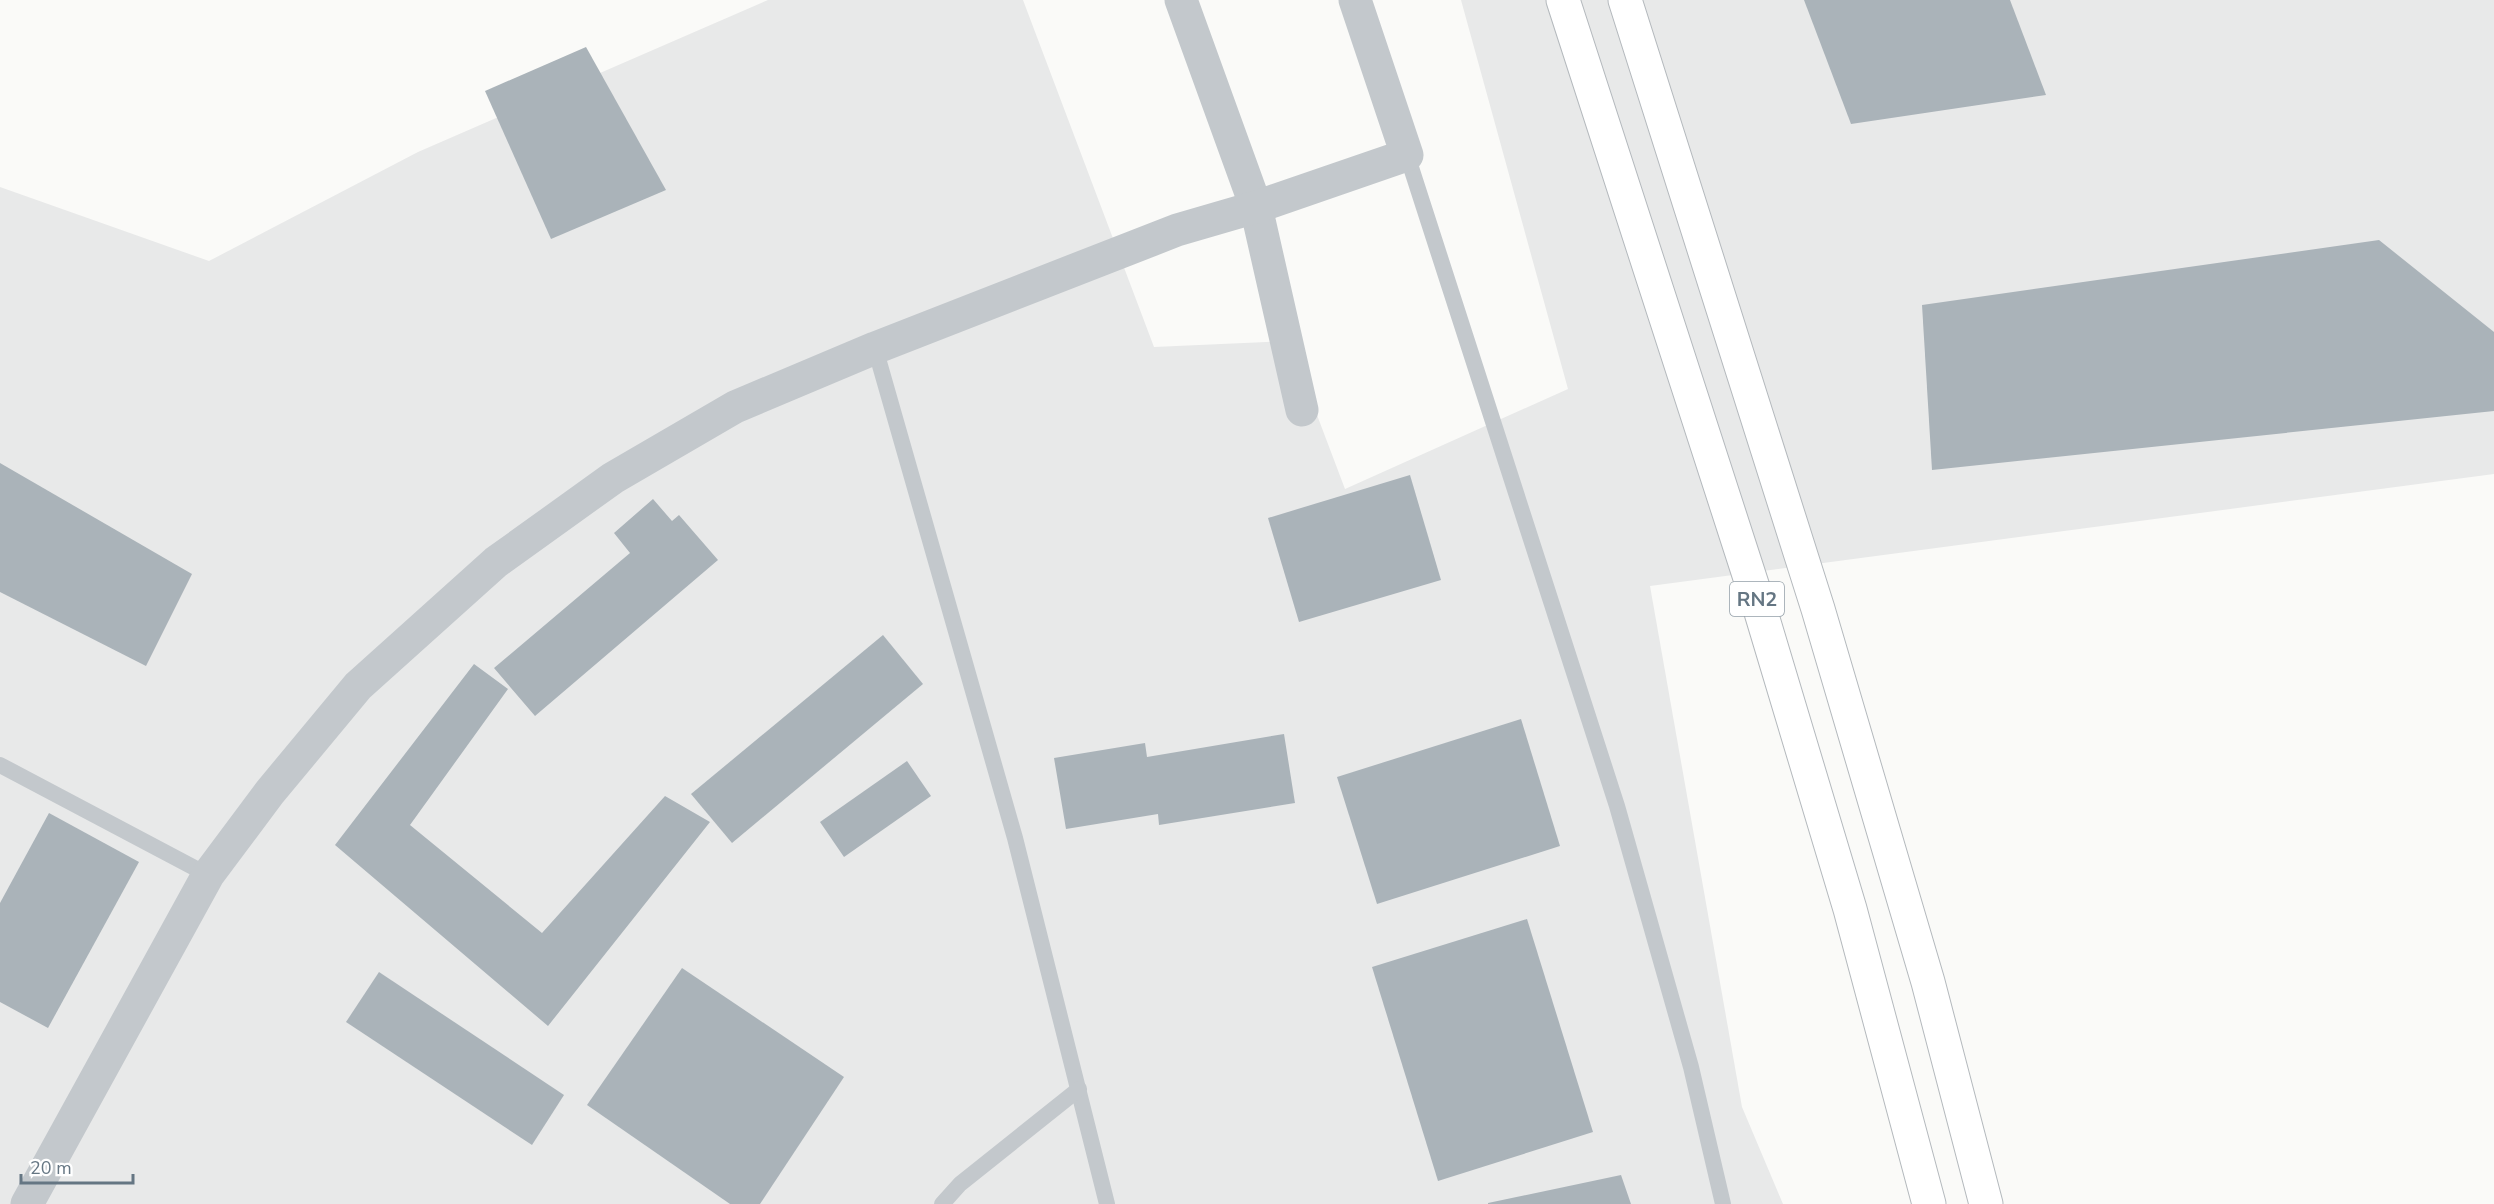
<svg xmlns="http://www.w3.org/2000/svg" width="2494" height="1204" font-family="'Nunito Sans',sans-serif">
<rect width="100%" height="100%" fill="#fafaf8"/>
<path fill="#e8e9e9" d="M 768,0 L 1023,0 L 1154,347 L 1289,341 L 1345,489 L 1568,389 L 1461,0 L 2494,0 L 2494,474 L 1650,586 L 1742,1107 L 1783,1204 L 0,1204 L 0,187 L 209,261 L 418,152 Z"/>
<g fill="#aab3b9">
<path d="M 1804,0 L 2010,0 L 2046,95 L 1851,124 Z"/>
<path d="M 586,47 L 666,190 L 551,239 L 485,91 Z"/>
<path d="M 2379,240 L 2494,332 L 2494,411 L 1932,470 L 1922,305 Z"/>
<path d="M 0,463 L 192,574 L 146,666 L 0,592 Z"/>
<path d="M 1410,475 L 1441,580 L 1299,622 L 1268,518 Z"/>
<path d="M 653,499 L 672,521 L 679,515 L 718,560 L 535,716 L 494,668 L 630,553 L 614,533 Z"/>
<path d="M 883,635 L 923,684 L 732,843 L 691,794 Z"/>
<path d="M 474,664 L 508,689 L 410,825 L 542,933 L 665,796 L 710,822 L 548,1026 L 335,845 Z"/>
<path d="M 1521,719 L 1560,846 L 1377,904 L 1337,777 Z"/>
<path d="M 1284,734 L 1295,803 L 1159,825 L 1158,814 L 1066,829 L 1054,758 L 1145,743 L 1147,757 Z"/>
<path d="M 907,761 L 931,796 L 844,857 L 820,822 Z"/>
<path d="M 49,813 L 139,862 L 48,1028 L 0,1002 L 0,903 Z"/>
<path d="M 1527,919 L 1593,1132 L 1438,1181 L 1372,967 Z"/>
<path d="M 682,968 L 844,1077 L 760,1204 L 730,1204 L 587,1105 Z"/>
<path d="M 379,972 L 564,1095 L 532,1145 L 346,1022 Z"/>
<path d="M 1621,1175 L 1631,1204 L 1488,1204 L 1488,1203 Z"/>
</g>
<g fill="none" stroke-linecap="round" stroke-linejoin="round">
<g stroke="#b4b9bd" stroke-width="35">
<g id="trunk">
<path d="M 1563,0 L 1760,609 L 1850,909 L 1929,1204"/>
<path d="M 1625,0 L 1818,609 L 1928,982 L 1986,1204"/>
</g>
</g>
<g stroke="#c3c8cc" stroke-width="16">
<path d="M 1407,155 L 1617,806 L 1691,1067 L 1723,1204"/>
<path d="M 875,348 L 1015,838 L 1107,1204"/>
<path d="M 0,765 L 208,875"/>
<path d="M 942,1204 L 960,1184 L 1079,1089"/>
</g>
<g stroke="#c3c8cc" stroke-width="33">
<path d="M 1181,0 L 1256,207 L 1302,410"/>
<path d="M 27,1204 L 208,875 L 270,792 L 358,686 L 496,562 L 613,478 L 735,407 L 875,348 L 1177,230 L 1256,207 L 1407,155 L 1355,0"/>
</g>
<use href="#trunk" stroke="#fff" stroke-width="33"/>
</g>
<g text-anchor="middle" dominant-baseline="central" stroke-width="6" stroke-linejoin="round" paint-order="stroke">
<rect fill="#fff" stroke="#939fa8" stroke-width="1.5" x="1730" y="582" width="54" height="34" rx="4.5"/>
<g font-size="20" font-weight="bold" fill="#657683">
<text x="1757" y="599">RN2</text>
</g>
</g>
<path d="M21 1174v9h112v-9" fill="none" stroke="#657683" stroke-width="3"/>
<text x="30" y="1174" font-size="18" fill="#657683" stroke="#ffffff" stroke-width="4.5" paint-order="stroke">20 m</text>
</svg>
